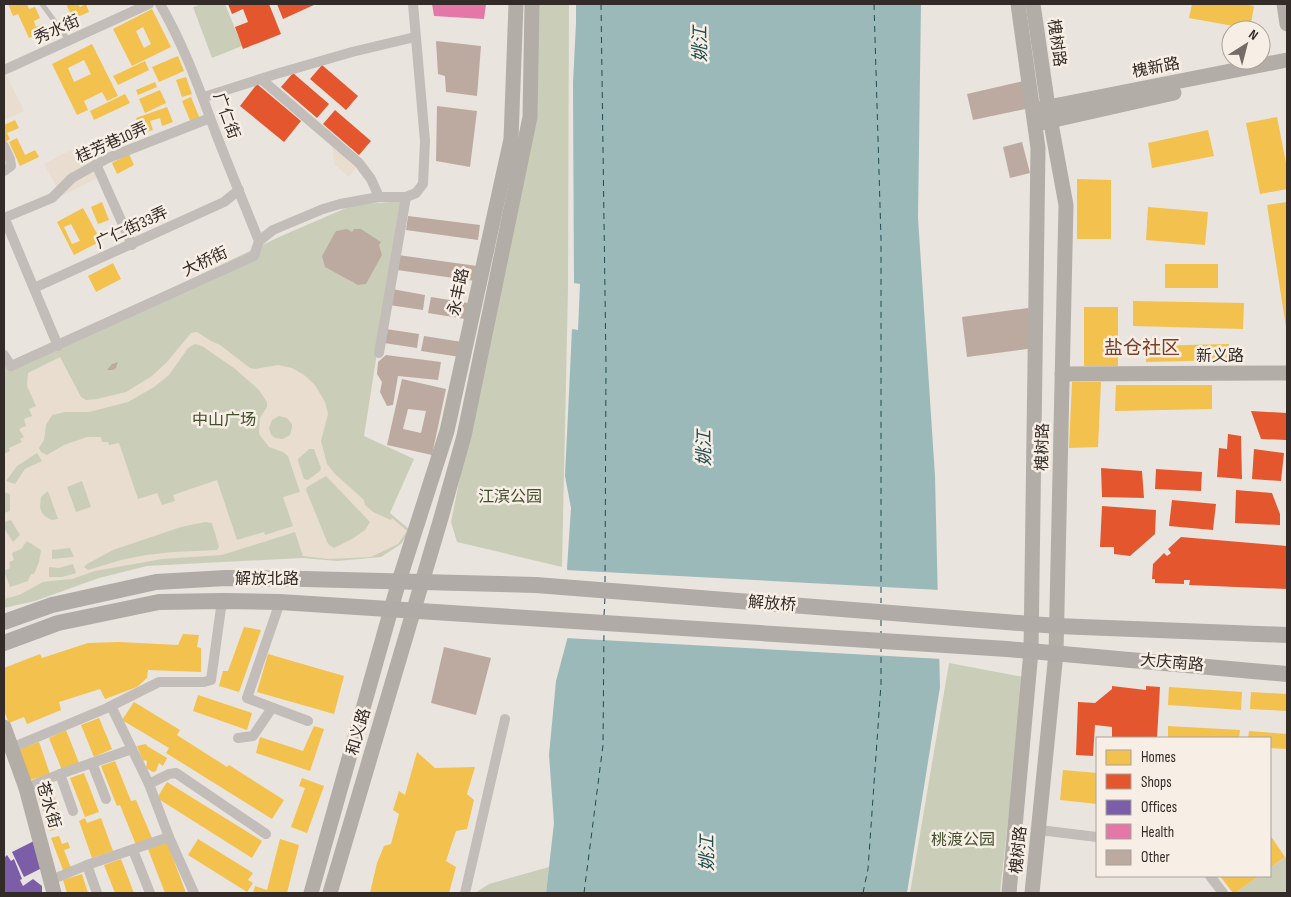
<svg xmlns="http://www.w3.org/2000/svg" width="1291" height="897" font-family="'Sofia Sans Condensed','Noto Sans SC',sans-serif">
<rect width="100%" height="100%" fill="#eae4de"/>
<g fill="#caceb9">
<path d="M 202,4 L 225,4 L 242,46 L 212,58 L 193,7 Z"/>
<path d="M 533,4 L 569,4 L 568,289 L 562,567 L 457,542 L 451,522 L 529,134 Z"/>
<path d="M 401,201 L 364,436 L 414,459 L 390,513 L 410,530 L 401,544 L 381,557 L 337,561 L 302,558 L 147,566 L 99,578 L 35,601 L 4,608 L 4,352 L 12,365 L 279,237 L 353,205 Z"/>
<path d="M 949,663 L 1024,677 L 1000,893 L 910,893 Z"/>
<path d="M 1287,856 L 1287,893 L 1235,893 L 1259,876 L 1270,876 L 1270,868 Z"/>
<path d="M 549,867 L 546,893 L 475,893 L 489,884 Z"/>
</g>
<g fill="#e8ddcf" fill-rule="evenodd">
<path d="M 6,75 L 24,111 L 4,120 L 4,76 Z"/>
<path d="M 332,143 L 361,160 L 349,177 L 334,164 Z"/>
<path d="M 82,144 L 99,177 L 62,196 L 44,164 Z"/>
<path d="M 197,332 L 211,341 L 220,345 L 250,368 L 255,369 L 278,365 L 292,368 L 304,375 L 315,385 L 325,402 L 328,414 L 321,441 L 327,464 L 335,474 L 364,500 L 365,505 L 373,512 L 391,520 L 392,518 L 407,531 L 398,544 L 371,557 L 328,559 L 303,556 L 295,532 L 222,555 L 162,559 L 95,571 L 72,579 L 50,581 L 43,582 L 19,595 L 4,599 L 4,528 L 13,542 L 20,535 L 11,520 L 4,522 L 4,513 L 10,511 L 10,494 L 4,492 L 4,454 L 10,451 L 9,448 L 22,442 L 20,439 L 24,437 L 19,429 L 26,426 L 24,419 L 32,416 L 29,409 L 36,406 L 27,386 L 28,373 L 60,357 L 81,397 L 86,400 L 97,399 L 126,392 L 152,376 L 167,362 L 191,333 ZM 195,344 L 202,346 L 234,368 L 259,390 L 267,402 L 267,407 L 260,418 L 259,434 L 269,447 L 283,452 L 288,456 L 300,492 L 283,497 L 293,526 L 265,535 L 264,532 L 237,540 L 217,480 L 173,495 L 175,501 L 162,505 L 157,493 L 138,499 L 119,443 L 109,445 L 108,442 L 102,442 L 101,437 L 87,437 L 64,445 L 47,455 L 41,452 L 39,448 L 44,440 L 46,425 L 52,415 L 65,412 L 89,412 L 128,402 L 154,387 L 169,375 L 188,348 ZM 279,416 L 287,418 L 292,424 L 292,428 L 290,435 L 283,439 L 275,438 L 271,435 L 269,428 L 272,420 ZM 309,449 L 314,449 L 321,468 L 320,471 L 308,480 L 304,479 L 298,461 L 298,459 ZM 37,453 L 42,461 L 25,469 L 15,484 L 6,481 L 17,466 ZM 326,476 L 370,522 L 365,530 L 352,539 L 334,548 L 328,544 L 306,490 L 307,487 ZM 82,481 L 91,507 L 76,512 L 67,487 ZM 48,491 L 58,519 L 52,520 L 46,517 L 42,513 L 40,507 L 41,497 ZM 205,522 L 212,523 L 219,547 L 217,550 L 173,552 L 146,555 L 121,560 L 88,570 L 84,567 L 87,564 L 113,550 L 181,527 ZM 27,541 L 41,550 L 39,562 L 34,574 L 31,574 L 28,581 L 10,587 L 4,571 L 10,568 L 9,562 L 14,560 L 12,553 L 21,549 ZM 70,548 L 74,557 L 52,559 L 52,550 ZM 73,564 L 76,573 L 62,577 L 49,577 L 49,567 L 59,568 Z"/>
</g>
<path fill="#9cb9b9" d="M 576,4 L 921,4 L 918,218 L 935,476 L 940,687 L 907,893 L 546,893 L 554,823 L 549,755 L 556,681 L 572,621 L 567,568 L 571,508 L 565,476 L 572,329 L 578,330 L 580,284 L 574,283 L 573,83 L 576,23 Z"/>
<path fill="#eae4de" d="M 565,570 L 940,590 L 942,659 L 565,638 L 570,621 Z"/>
<g fill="#f2c14e" fill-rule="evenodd">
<path d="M 8,4 L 20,4 L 21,5 L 27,4 L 29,9 L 35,7 L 40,18 L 34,21 L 36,27 L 42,24 L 45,31 L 29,38 L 18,14 L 13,16 Z"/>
<path d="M 66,4 L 78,4 L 80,7 L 86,4 L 89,12 L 73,19 Z"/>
<path d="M 1192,4 L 1242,4 L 1254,6 L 1250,29 L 1189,18 Z"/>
<path d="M 152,9 L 171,47 L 132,66 L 113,29 ZM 143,27 L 151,44 L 144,48 L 136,31 Z"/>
<path d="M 92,44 L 118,96 L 107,101 L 102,92 L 84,101 L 88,110 L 77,115 L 52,64 ZM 84,60 L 91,74 L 74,82 L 68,68 Z"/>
<path d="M 178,56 L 184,71 L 159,82 L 152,67 Z"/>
<path d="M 145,61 L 149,70 L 118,85 L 113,76 Z"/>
<path d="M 186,77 L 192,94 L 182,97 L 176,80 Z"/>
<path d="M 155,82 L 157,87 L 138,95 L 136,90 Z"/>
<path d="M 160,90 L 166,103 L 145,113 L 139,99 Z"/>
<path d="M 125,94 L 130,103 L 94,120 L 90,111 Z"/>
<path d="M 191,97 L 200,119 L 191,123 L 182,101 Z"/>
<path d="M 167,107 L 173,122 L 162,126 L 160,118 L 150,121 L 153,130 L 142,133 L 136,118 Z"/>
<path d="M 1277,117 L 1287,168 L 1287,189 L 1260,194 L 1246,123 Z"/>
<path d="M 15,120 L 19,128 L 7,133 L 10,139 L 4,143 L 4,125 Z"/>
<path d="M 1208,130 L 1214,156 L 1152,168 L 1148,143 Z"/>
<path d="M 17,138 L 25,155 L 35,150 L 39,157 L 20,166 L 9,142 Z"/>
<path d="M 129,154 L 134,165 L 117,174 L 112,163 Z"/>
<path d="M 1077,179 L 1111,180 L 1111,239 L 1077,239 Z"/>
<path d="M 102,202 L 109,220 L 98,224 L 91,207 Z"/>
<path d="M 1287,202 L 1287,327 L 1286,327 L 1267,205 Z"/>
<path d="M 1148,207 L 1208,212 L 1205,245 L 1146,240 Z"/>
<path d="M 83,208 L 101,241 L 74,255 L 57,222 ZM 71,224 L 80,241 L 72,244 L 64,227 Z"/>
<path d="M 113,263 L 121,279 L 96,292 L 88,276 Z"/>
<rect x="1165" y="264" width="53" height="24"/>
<path d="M 1133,301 L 1244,303 L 1243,329 L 1133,326 Z"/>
<rect x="1084" y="307" width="34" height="59"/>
<path d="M 1229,344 L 1229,360 L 1146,362 L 1146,346 Z"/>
<path d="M 1072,382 L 1101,382 L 1098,447 L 1069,448 Z"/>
<path d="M 1116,385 L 1212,385 L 1212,409 L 1115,411 Z"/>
<path d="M 244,627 L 261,630 L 239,692 L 219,686 L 223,671 L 228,671 Z"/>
<path d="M 183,634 L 199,635 L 197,647 L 201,648 L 201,672 L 148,670 L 147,678 L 137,687 L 105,699 L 100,689 L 59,702 L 61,710 L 27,724 L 24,717 L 9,723 L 4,711 L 4,668 L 40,654 L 42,658 L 88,643 L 119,642 L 178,645 Z"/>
<path d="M 268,654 L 344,676 L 334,714 L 257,692 Z"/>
<path d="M 1169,687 L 1242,692 L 1241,710 L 1168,705 Z"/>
<path d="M 1251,692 L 1287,694 L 1287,711 L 1250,709 Z"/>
<path d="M 198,695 L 252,713 L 247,730 L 193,711 Z"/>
<path d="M 134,702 L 180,730 L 177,735 L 227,767 L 229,765 L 284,800 L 272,819 L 166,753 L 169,748 L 122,720 Z"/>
<path d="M 99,718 L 112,749 L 94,757 L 81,725 Z"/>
<path d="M 314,726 L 324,729 L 310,771 L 256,753 L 260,737 L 303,751 Z"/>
<path d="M 1168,726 L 1240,730 L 1239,738 L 1168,738 Z"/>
<path d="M 66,730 L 79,763 L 62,770 L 49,738 Z"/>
<path d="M 1249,731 L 1287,734 L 1287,749 L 1270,748 L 1270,738 L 1248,738 Z"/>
<path d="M 39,742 L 50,774 L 27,781 L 17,750 Z"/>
<path d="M 146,744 L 147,746 L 167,758 L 163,766 L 159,763 L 156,771 L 153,772 L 146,768 L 147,762 L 146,760 L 143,761 L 137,746 Z"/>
<path d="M 417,752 L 435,768 L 475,767 L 467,794 L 474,800 L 467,829 L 456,831 L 446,861 L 456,867 L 449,893 L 370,893 L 377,863 L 384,846 L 391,844 L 399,814 L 393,810 L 399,791 L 405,795 Z"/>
<path d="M 115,761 L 131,801 L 136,800 L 152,838 L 136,845 L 120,805 L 117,806 L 101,766 Z"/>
<path d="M 1063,770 L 1097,773 L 1097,804 L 1060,800 Z"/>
<path d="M 84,773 L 99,812 L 85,817 L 70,778 Z"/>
<path d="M 302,778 L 324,786 L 307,833 L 291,827 L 305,788 L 299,786 Z"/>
<path d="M 167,782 L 262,841 L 252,858 L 157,798 Z"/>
<path d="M 50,785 L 64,826 L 50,831 L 36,790 Z"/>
<path d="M 85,818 L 87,823 L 101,818 L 113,851 L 92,858 L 79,821 Z"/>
<path d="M 1270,835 L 1285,857 L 1270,868 Z"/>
<path d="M 59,836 L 62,844 L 68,842 L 70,848 L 64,850 L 71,868 L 63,870 L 51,838 Z"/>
<path d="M 198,839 L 253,873 L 248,880 L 253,883 L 247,892 L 188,855 Z"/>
<path d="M 280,839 L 299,845 L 287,893 L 253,893 L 255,886 L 267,890 Z"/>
<path d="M 167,842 L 186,893 L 165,893 L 148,849 Z"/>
<path d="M 121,859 L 134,893 L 115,893 L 104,865 Z"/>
<path d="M 82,874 L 88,893 L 67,893 L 63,880 Z"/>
<path d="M 1220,876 L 1259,876 L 1235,893 L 1233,893 Z"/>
</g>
<g fill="#e4572e">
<path d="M 228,4 L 269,4 L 281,34 L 243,49 L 235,27 L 248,22 L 243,9 L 232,14 Z"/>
<path d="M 277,4 L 316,4 L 283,19 Z"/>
<path d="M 322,65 L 358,96 L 346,110 L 310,79 Z"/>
<path d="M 293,73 L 329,104 L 317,118 L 281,87 Z"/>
<path d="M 257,84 L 301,121 L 284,142 L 240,106 Z"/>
<path d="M 335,110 L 371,141 L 359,155 L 323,124 Z"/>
<path d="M 1251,411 L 1287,413 L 1286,440 L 1261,439 Z"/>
<path d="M 1228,434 L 1241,436 L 1242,479 L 1217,477 L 1219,448 L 1227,449 Z"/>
<path d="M 1254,449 L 1284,453 L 1281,481 L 1252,479 Z"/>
<path d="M 1101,468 L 1142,471 L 1144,498 L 1102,497 Z"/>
<path d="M 1156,469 L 1202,472 L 1201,491 L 1155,489 Z"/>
<path d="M 1236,490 L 1272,493 L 1280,514 L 1280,525 L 1235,523 Z"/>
<path d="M 1172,500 L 1216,504 L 1213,530 L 1169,526 Z"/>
<path d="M 1102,506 L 1156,510 L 1155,534 L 1130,556 L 1114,554 L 1114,547 L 1100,547 Z"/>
<path d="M 1181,537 L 1287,546 L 1287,589 L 1189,585 L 1190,580 L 1184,580 L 1184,584 L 1155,583 L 1155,579 L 1152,579 L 1153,564 L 1164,553 L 1167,556 L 1171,553 L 1168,549 Z"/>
<path d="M 1112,686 L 1146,690 L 1146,686 L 1160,687 L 1157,738 L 1112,738 L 1112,727 L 1095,725 L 1093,756 L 1076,755 L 1078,702 L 1095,703 L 1112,689 Z"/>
</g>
<g fill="#7b5ea7">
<path d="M 34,841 L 44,867 L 24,877 L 12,852 Z"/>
<path d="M 7,855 L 11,861 L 14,859 L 22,879 L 20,880 L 23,886 L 33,879 L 42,886 L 42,893 L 4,893 L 4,858 Z"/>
</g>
<path fill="#e377a8" d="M 432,4 L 486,4 L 484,19 L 434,16 Z"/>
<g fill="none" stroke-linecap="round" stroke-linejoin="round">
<g stroke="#204c50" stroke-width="1" stroke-dasharray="6 5" stroke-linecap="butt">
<path d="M 601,4 L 606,365 L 605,583"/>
<path d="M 874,4 L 881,239 L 881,603"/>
<path d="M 604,615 L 605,597"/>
<path d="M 881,620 L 881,633"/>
<path d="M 584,893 L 603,745 L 604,629"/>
<path d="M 863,893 L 868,869 L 881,684 L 881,647"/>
</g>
</g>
<g fill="#bcaaa1" fill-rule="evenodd">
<path d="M 436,41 L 481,46 L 477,96 L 446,92 L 445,76 L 438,74 Z"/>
<path d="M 1024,81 L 1030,108 L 973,120 L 967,94 Z"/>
<path d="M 437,106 L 477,111 L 470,167 L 436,161 Z"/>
<path d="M 1022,142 L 1030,173 L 1010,178 L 1003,147 Z"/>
<path d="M 408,216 L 480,225 L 478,240 L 406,230 Z"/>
<path d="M 347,229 L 352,232 L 354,229 L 361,229 L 381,242 L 379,245 L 382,255 L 366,284 L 358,285 L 325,267 L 322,256 L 336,231 Z"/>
<path d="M 398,255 L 477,266 L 475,281 L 397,270 Z"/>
<path d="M 392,289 L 425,295 L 423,310 L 389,305 Z"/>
<path d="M 431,297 L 468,303 L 465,319 L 428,313 Z"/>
<path d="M 1028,308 L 1034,348 L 967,357 L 962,317 Z"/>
<path d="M 386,329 L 419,334 L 417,348 L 384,343 Z"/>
<path d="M 424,336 L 462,342 L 460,357 L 421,351 Z"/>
<path d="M 386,355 L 441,362 L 438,380 L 398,376 L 393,405 L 387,406 L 380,392 L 382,382 L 377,374 L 378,362 Z"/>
<path d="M 118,362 L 116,368 L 113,370 L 107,370 L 112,364 Z"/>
<path d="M 402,379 L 446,389 L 432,455 L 387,445 ZM 408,409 L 426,411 L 421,433 L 403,429 Z"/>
<path d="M 444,647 L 491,658 L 476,715 L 431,703 Z"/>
</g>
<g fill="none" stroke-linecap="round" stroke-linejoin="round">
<path stroke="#c2bdb8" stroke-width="5" d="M 42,4 L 69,41"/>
<g stroke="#c2bdb8" stroke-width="10">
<path d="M 160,4 C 182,42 197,82 212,123 C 227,163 243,201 259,241"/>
<path d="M 4,70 L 149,4"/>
<path d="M 261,79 L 359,163 L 371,179 L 379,197"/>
<path d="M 204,97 L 276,74 L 352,52 L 415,37"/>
<path d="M 4,146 L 10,159 L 11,166 L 4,171"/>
<path d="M 96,164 L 132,245"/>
<path d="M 4,217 L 58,346"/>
<path d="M 4,218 L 52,198 L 72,178 L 108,158 L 210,118"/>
<path d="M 34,288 L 224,202 L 239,190"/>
<path d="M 379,353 L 406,197 L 416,193 L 423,184 L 425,141 L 413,4"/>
<path d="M 4,355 L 11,366 L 254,256 L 259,241 L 273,230 L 323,209 L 340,204 L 379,197 L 406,197"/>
<path d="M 280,602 L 247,698 L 308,721"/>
<path d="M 111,706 L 149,784 L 169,774 L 176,773 L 266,834"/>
<path d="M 238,738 L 253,736 L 272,708"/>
<path d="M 11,748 L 107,708 L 159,682 L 204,682 L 211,680 L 222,601"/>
<path d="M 92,763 L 106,799"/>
<path d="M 60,774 L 73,811"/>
<path d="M 149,784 L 169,837 L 194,893"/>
<path d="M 26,788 L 60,774 L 132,749"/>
<path d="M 1039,830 L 1097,837"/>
<path d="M 133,850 L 150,893"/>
<path d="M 87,865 L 97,893"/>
<path d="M 1210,876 L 1223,893"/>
<path d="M 51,880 L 87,865 L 169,837"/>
<path d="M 465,893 L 505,719"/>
</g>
<g stroke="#b3ada8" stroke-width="15">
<path d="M 1284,4 L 1287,24"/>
<path d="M 1038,109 L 1287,60"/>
<path d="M 1041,123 L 1174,93"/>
<path d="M 1062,374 L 1287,373"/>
<path d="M 4,727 L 26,788 L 54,893"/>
<path d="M 311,893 L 399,581 L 447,431 L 511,139 L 516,4"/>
<path d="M 330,893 L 441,518 L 464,436 L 530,117 L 532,4"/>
<path d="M 1009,893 L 1031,651 L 1038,148 L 1018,4"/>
<path d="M 1032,893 L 1056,653 L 1066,205 L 1048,107 L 1033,4"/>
</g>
<g stroke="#b1aba7" stroke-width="16">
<path d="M 4,622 L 52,605 L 156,582 L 226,578 L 304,579 L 536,585 L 1057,626 L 1287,635"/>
<path d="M 4,643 L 58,623 L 159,602 L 222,601 L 280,602 L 1007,649 L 1287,674"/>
</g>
</g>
<g text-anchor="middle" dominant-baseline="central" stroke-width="5" stroke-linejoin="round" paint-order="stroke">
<g font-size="16" fill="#332b27" stroke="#f7efe5">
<text transform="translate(57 30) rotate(-24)">秀水街</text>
<text transform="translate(1056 43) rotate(82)">槐树路</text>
<text transform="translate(1156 68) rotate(-11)">槐新路</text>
<text transform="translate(226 116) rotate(70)">广仁街</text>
<text transform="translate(112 143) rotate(-24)">桂芳巷10弄</text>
<text transform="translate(132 228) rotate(-25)">广仁街33弄</text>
<text transform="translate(205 262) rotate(-25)">大桥街</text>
<text transform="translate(459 292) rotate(-78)">永丰路</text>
<text x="1220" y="356">新义路</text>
<text transform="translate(1043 447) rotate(-89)">槐树路</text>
<text x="267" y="579">解放北路</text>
<text transform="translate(772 604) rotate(4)">解放桥</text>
<text transform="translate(1172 663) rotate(5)">大庆南路</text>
<text transform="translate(359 732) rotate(-74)">和义路</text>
<text transform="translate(48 805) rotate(74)">苍水街</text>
<text transform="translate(1019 850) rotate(-84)">槐树路</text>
</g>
<g font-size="16" fill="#414f2d" stroke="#f7efe5">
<text x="224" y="420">中山广场</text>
<text x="510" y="497">江滨公园</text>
<text x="963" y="840">桃渡公园</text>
</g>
<g font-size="18" font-style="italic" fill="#204c50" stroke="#f7efe5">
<text transform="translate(700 44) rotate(-90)">姚江</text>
<text transform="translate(704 448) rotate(-90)">姚江</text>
<text transform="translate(707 853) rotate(-90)">姚江</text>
</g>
<g font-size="19" fill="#7a3d27" stroke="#f7efe5">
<text x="1142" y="348">盐仓社区</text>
</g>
</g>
<rect width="1291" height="897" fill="none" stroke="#332b27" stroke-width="10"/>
<rect x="1096" y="737" width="175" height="140" fill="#f7efe5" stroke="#a9a199"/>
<rect x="1106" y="750" width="25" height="15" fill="#f2c14e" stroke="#a9a199"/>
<text x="1141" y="762" font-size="15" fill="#332b27">Homes</text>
<rect x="1106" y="774" width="25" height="15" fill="#e4572e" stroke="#a9a199"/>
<text x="1141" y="787" font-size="15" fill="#332b27">Shops</text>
<rect x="1106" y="800" width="25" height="15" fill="#7b5ea7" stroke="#a9a199"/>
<text x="1141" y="812" font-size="15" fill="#332b27">Offices</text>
<rect x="1106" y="824" width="25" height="15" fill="#e377a8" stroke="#a9a199"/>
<text x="1141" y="837" font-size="15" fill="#332b27">Health</text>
<rect x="1106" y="850" width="25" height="15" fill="#bcaaa1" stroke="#a9a199"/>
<text x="1141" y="862" font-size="15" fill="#332b27">Other</text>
<g transform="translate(1246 45) rotate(36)"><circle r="24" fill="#f7efe5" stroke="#a9a199"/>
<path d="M0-4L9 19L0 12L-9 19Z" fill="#736c67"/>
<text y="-8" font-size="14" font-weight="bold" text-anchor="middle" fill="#332b27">N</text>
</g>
</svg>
